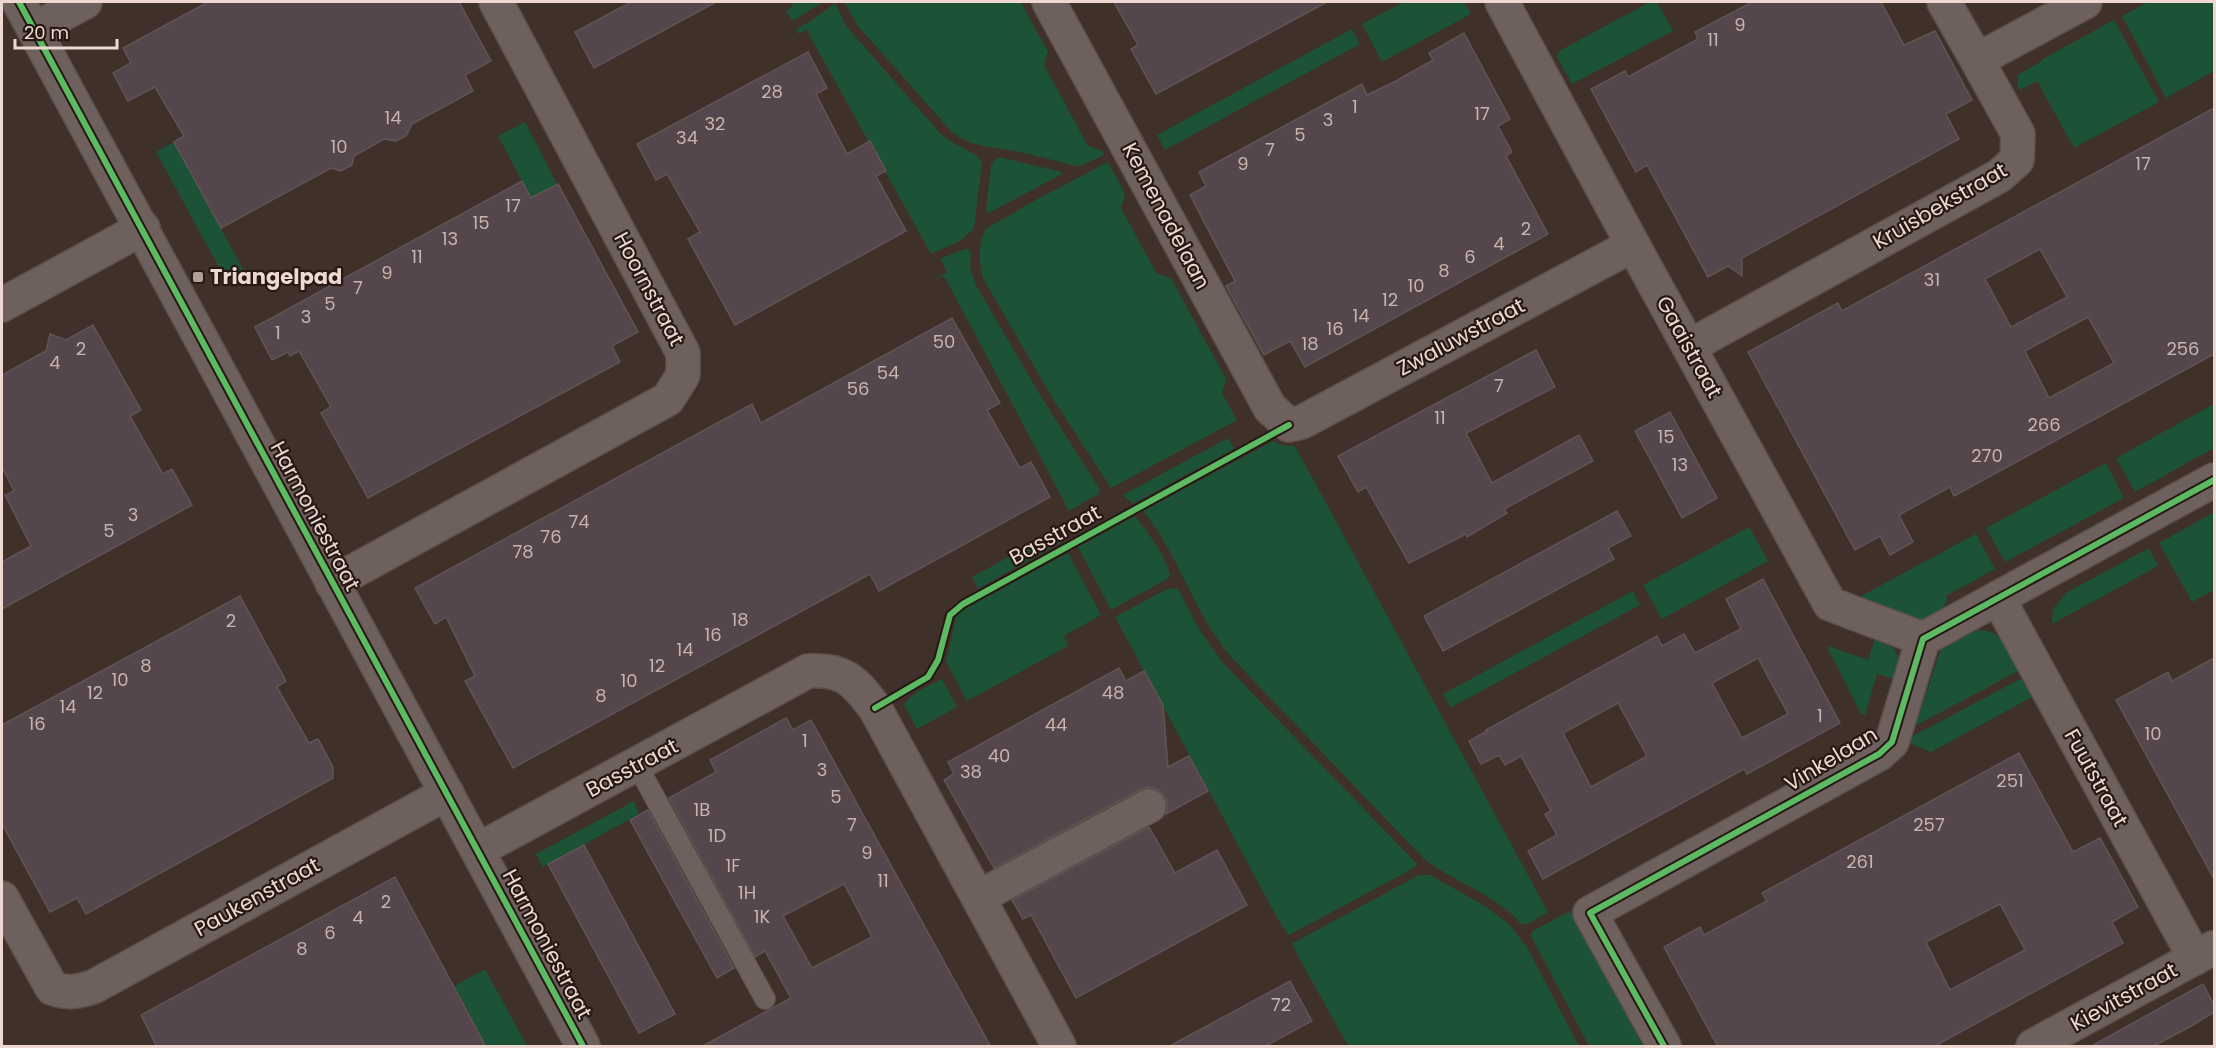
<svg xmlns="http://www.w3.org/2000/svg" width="2216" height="1048" font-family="Poppins,sans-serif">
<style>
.green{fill:#1c5235}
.building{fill:#54464a;stroke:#605456;stroke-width:1.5;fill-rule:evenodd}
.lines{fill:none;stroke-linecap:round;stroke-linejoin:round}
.lane-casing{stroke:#5d4f49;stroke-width:22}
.street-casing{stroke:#5d4f49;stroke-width:36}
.lane{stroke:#6e605c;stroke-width:20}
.street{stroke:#6e605c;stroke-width:33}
.cycleway-casing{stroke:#261813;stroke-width:10}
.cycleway{stroke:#5cba63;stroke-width:6}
.poi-dot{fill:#b09e97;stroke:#261813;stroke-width:2}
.labels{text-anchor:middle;stroke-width:4.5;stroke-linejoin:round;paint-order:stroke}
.number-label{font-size:18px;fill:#c7b4af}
.street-label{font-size:21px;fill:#edd9d1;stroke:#261813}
.poi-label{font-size:21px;font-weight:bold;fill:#edd9d1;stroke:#261813;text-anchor:start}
</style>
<rect width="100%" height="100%" fill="#40302a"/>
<!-- green -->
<g class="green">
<path d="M791 2H823L792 21 786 10 793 6Z"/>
<path d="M844 2H1021L1048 52 1044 65 1088 146 1102 150 1104 155 1080 166H1075C1055 160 1034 155 1014 151 992 147 969 147 951 131L858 26Z"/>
<path d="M1404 2H1464L1471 14 1382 62 1362 24Z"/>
<path d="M1650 2H1657L1673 31 1572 84 1557 57 1559 51Z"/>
<path d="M2148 2H2214V71L2166 98 2122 16Z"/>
<path d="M835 3 847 27 938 131C950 144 977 152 982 162L974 229 960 241 931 254 806 29 799 34 796 29 811 21Z"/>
<path d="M2114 20 2159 102 2074 148 2037 81 2020 90 2017 84 2018 75 2042 61 2041 60Z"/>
<path d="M1352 29 1360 44 1165 150 1157 135Z"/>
<path d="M525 122 557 184 531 198 498 136Z"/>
<path d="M174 142 245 273 227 282 156 152Z"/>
<path d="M998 157 1059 171 1062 174 989 213 986 210 991 164Z"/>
<path d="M1108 162 1125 194 1121 208 1157 274 1171 278 1226 379 1222 393 1237 420 1111 488 1053 399 984 280C978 265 978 242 986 229L1032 202Z"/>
<path d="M964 249H968L971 252 970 267 976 285 1037 390 1099 488V494L1069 511 944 276 933 280 947 272 940 259Z"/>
<path d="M2214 404V448L2135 492 2116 458Z"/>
<path d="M1228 438 1234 449 1133 504 1123 495Z"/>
<path d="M1273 441 1281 445 1295 446 1548 912 1528 924H1521C1495 893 1453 883 1422 857L1232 658C1193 613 1180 556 1143 511Z"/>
<path d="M2106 463 2124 498 2005 562 1986 528Z"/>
<path d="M2214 512V590L2192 602 2159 543Z"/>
<path d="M1135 516C1148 533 1166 555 1170 576L1167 579 1111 610 1078 547Z"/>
<path d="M1749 527 1768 561 1662 619 1643 585Z"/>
<path d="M1056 531 1062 542 978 589 972 577Z"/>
<path d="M1976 534 1995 569 1946 596 1947 600 1941 613 1925 620H1915L1859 600 1863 595Z"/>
<path d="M2149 548 2158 566 2052 624 2053 609 2066 593Z"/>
<path d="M1068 553 1101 615 1064 636 1068 646 967 701 946 662 957 613Z"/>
<path d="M1173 588 1178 589 1200 631 1224 664 1417 864 1414 868 1289 935 1280 923 1115 617 1165 590Z"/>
<path d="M1633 591 1640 605 1450 708 1443 694Z"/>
<path d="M1973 630C2004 629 2007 646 2020 670L1915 726 1941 649 1946 642Z"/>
<path d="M1876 636C1898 648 1900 657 1902 681L1877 674 1865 715 1861 714 1827 647 1828 646 1868 660Z"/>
<path d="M2024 677 2034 696 1931 752 1909 743 1911 737Z"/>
<path d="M942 679 957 707 917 729 904 705C912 692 928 686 942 679Z"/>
<path d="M634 801 639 814 543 867 536 854Z"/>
<path d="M1419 875H1430L1485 906 1510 925 1528 949 1579 1046H1348L1292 945 1293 943Z"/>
<path d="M1570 911 1643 1046H1589L1531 936 1533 931Z"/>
<path d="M485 969 527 1046H486L454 986Z"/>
</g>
<!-- building -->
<g class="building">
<path d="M208 2H459L491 61 465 75 473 91 412 124 406 136 396 141 384 139 354 156 352 165 341 171 331 168 221 228 174 142 184 136 155 87 128 101 113 73 131 63 123 48Z"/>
<path d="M631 2H716L594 68 575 32Z"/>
<path d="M1114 2H1327L1156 94 1131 49 1138 45Z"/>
<path d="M1752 2H1881L1904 45 1935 31 1972 100 1946 114 1959 139 1742 258V276L1728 266 1708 277 1647 165 1636 172 1591 89 1625 71 1628 77 1698 39 1695 32Z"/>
<path d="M1464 33 1510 119 1498 126 1512 152 1506 156 1548 234 1305 367 1290 341 1264 355 1226 286 1235 281 1190 195 1206 186 1199 172 1362 84 1367 95 1396 81 1433 60 1429 53Z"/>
<path d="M808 52 827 88 816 94 847 154 870 141 886 171 876 176 906 231 735 325 688 239 700 232 667 174 656 180 637 144Z"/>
<path d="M2214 108V354L1954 496 1950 487 1899 515 1913 542 1890 555 1880 536 1855 550 1748 352 1838 303 1842 311ZM2040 249 2067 297 2011 327 1985 279ZM2088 317 2114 363 2049 398 2025 351Z"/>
<path d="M522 181 531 198 558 184 638 332 612 346 620 362 368 498 321 413 331 407 299 351 290 356 288 352 272 360 255 327Z"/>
<path d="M952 318 1000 403 987 410 1020 468 1031 462 1050 497 879 591 870 574 513 768 465 681 475 676 446 617 435 624 415 588 752 404 761 423Z"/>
<path d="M93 325 141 410 130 416 163 474 172 469 192 505 2 609V562L31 546 5 495 14 491 2 467V375L46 351 50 334 66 340Z"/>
<path d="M1536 350 1555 387 1466 433 1492 483 1579 435 1593 461 1504 509 1507 513 1467 537 1466 534 1409 563 1366 487 1358 492 1338 456Z"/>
<path d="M1670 412 1717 498 1682 518 1635 431Z"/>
<path d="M1617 511 1631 536 1608 548 1614 559 1443 651 1424 616Z"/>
<path d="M1763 579 1840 723 1747 774 1744 769 1543 879 1528 851 1557 835 1545 814 1551 811 1521 756 1505 765 1499 755 1481 764 1469 741 1487 731 1486 730 1657 636 1662 646 1684 634 1695 653 1741 629 1726 599ZM1758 658 1788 714 1742 738 1712 683ZM1618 703 1647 756 1591 787 1563 733Z"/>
<path d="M240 596 286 681 277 687 309 743 318 739 333 767V778L86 914 77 898 50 912 2 824V725Z"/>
<path d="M2214 658V879L2116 700 2168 672 2172 681Z"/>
<path d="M1119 668 1126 681 1144 671 1163 705 1168 767 1189 756 1208 791 1166 814 1168 806 1166 798 1159 790 1150 787 1141 789 994 868 944 780 954 774 948 762Z"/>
<path d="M786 718 793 730 811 720 991 1047H701L791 998 765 951 755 957 669 798 716 772 710 760ZM844 884 872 937 812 968 783 916Z"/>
<path d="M2019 753 2073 852 2100 838 2123 879 2138 907 2112 922 2123 943 1933 1047H1718L1664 947 1700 927 1704 935 1767 901 1762 893ZM2000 904 2025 950 1950 990 1926 942Z"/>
<path d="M648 810 734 968 717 978 630 820Z"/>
<path d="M1149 827 1175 873 1217 850 1247 905 1076 998 1031 915 1023 919 1012 900Z"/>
<path d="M584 845 675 1014 639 1033 548 864Z"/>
<path d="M395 877 486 1047H157L141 1015Z"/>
<path d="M1290 981 1312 1021 1264 1047H1168Z"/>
<path d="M2203 984 2214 1005V1012L2193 1025 2152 1047H2090Z"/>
</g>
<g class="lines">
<defs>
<path id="lane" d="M637 765 765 999"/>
<g id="street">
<path d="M19 2 583 1046"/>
<path d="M1049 2 1270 408 1289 425 1302 422 1633 245"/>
<path d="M1502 2 1633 245 1830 604 1923 639"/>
<path d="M1944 2 1977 60"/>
<path d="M35 29 85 2"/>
<path d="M2 305 143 228"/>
<path d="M1690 346 1999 176 2017 160 2018 134 1977 60 2085 2"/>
<path d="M332 583 668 399 683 375V353L496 2"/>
<path d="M1998 598 2195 958"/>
<path d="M478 850 808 671C844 669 854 680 875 708L1059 1046"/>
<path d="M979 897 1149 806"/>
<path d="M2 898 52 988C68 994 77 992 93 987L447 793"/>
<path d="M1664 1046 1590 913 1879 754 1892 742 1923 639 2214 480"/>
<path d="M2033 1046 2213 948"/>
</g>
</defs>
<!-- lane casing -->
<use href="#lane" class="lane-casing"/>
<!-- street casing -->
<use href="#street" class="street-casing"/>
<!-- lane -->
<use href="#lane" class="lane"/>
<!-- street -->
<use href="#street" class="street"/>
<defs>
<g id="cycleway">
<path d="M19 2 583 1046"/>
<path d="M875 708 928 677 938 660 950 615 963 604 1289 425"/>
<path d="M1664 1046 1590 913 1879 754 1892 742 1923 639 2214 480"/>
</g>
</defs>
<!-- cycleway casing -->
<use href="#cycleway" class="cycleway-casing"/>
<!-- cycleway -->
<use href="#cycleway" class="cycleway"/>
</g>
<!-- markers -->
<rect class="poi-dot" x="192" y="271" width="12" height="12" rx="3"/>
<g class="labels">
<!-- number labels -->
<g class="number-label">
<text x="1740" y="31">9</text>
<text x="1713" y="46">11</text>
<text x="772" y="98">28</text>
<text x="1355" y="113">1</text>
<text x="1482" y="120">17</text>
<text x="393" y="124">14</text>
<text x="1328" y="126">3</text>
<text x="715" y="130">32</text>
<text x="1300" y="141">5</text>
<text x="687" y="144">34</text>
<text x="339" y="153">10</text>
<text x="1270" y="156">7</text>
<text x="1243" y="170">9</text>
<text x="2143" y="170">17</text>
<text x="513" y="212">17</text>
<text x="481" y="229">15</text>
<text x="1526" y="235">2</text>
<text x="450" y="245">13</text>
<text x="1499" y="250">4</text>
<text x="417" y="263">11</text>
<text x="1470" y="263">6</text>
<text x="1444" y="277">8</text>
<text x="387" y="279">9</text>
<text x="1932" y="286">31</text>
<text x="1416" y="292">10</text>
<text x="358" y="294">7</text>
<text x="1390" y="306">12</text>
<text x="330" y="310">5</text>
<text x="1361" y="322">14</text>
<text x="306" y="323">3</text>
<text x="1335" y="335">16</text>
<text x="278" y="339">1</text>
<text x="944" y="348">50</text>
<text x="1310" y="350">18</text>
<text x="81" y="355">2</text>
<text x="2183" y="355">256</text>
<text x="55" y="369">4</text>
<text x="888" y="379">54</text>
<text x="1499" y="392">7</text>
<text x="858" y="395">56</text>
<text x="1440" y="424">11</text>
<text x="2044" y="431">266</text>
<text x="1666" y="443">15</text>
<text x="1987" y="462">270</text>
<text x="1680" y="471">13</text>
<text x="133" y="521">3</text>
<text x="579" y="528">74</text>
<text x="109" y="537">5</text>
<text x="551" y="543">76</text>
<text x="523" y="558">78</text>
<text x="740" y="626">18</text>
<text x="231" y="627">2</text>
<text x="713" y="641">16</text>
<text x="685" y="656">14</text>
<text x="146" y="672">8</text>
<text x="657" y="672">12</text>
<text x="120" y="686">10</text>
<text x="629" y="687">10</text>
<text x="95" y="699">12</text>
<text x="1113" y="699">48</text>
<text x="601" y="702">8</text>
<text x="68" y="713">14</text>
<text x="1820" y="722">1</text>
<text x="37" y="730">16</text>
<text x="1056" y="731">44</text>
<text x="2153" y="740">10</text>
<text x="805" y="747">1</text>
<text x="999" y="762">40</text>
<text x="822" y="776">3</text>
<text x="971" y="778">38</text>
<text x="2010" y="787">251</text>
<text x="836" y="803">5</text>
<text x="702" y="816">1B</text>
<text x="852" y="831">7</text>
<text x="1929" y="831">257</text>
<text x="717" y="842">1D</text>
<text x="867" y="859">9</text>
<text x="1860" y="868">261</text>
<text x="733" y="872">1F</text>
<text x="883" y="887">11</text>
<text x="747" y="899">1H</text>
<text x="386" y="908">2</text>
<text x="762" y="923">1K</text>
<text x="358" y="924">4</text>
<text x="330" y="939">6</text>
<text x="302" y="955">8</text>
<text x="1281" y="1011">72</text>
</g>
<!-- street labels -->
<g class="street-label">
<text transform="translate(1940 206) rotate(-30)" y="7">Kruisbekstraat</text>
<text transform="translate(1166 216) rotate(62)" y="7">Kemenadelaan</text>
<text transform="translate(649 289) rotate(62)" y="7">Hoornstraat</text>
<text transform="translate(1461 337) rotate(-28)" y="7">Zwaluwstraat</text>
<text transform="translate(1689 347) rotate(61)" y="7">Gaaistraat</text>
<text transform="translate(315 516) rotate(62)" y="7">Harmoniestraat</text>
<text transform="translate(1055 535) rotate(-29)" y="7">Basstraat</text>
<text transform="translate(1831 759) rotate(-31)" y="7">Vinkelaan</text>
<text transform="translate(632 768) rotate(-28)" y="7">Basstraat</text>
<text transform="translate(2096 778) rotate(61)" y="7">Fuutstraat</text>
<text transform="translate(257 897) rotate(-29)" y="7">Paukenstraat</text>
<text transform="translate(547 944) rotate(62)" y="7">Harmoniestraat</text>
<text transform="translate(2124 997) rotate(-29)" y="7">Kievitstraat</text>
</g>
<!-- poi labels -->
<g class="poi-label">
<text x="210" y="284">Triangelpad</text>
</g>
</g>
<!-- border -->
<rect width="2216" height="1048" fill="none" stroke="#edd9d1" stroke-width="6"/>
<!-- scale -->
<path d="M15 39v9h102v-9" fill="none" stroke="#edd9d1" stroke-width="3"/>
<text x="24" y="39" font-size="18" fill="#edd9d1" stroke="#261813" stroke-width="4.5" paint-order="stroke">20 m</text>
</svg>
